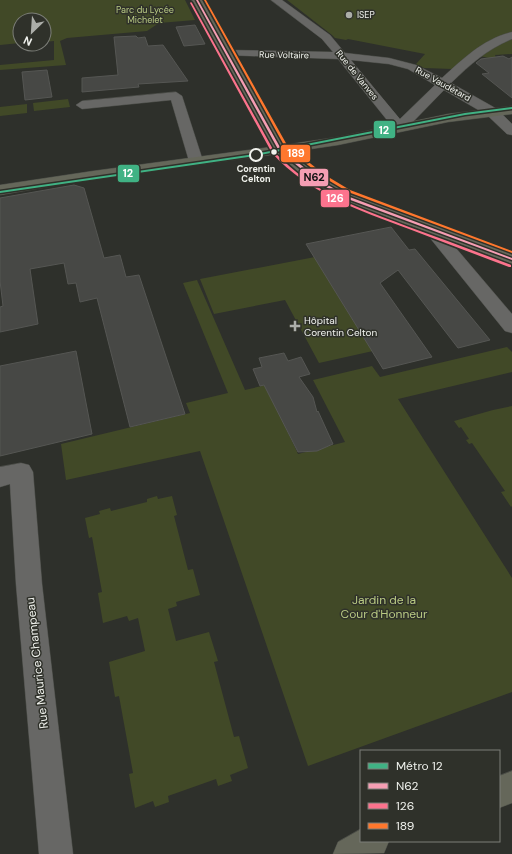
<svg xmlns="http://www.w3.org/2000/svg" width="512" height="854" font-family="'DM Sans',sans-serif">
<style>
.green{fill:#414927}
.building{fill:#474845;stroke:#555653}
.lines{fill:none;stroke-linecap:round;stroke-linejoin:round}
.minor-casing{stroke:#4a4c47;stroke-width:1}
.major-casing{stroke:#4a4c47;stroke-width:1}
.minor{fill:#676765;fill-rule:evenodd}
.major{fill:#65675a;fill-rule:evenodd}
.bus-1-casing{stroke:#2f312a;stroke-width:3}
.bus-2-casing{stroke:#2f312a;stroke-width:3}
.bus-3-casing{stroke:#2f312a;stroke-width:3}
.bus-1{fill:#f59eb3;fill-rule:evenodd}
.bus-2{fill:#fc738d;fill-rule:evenodd}
.bus-3{fill:#ff772d;fill-rule:evenodd}
.metro-1-casing{stroke:#2f312a;stroke-width:3}
.metro-1{fill:#40b284;fill-rule:evenodd}
.poi-dot{fill:#acaea9;stroke:#2f312a;stroke-width:1.5}
.bus-dot{fill:#f0f2ed;stroke:#2f312a;stroke-width:1.5}
.stop-dot{fill:#2f312a;stroke:#f0f2ed;stroke-width:2}
.labels{text-anchor:middle;stroke-width:3;stroke-linejoin:round;paint-order:stroke}
.far-park-label{font-size:9px;fill:#b9ca83;stroke:#2f312a}
.far-poi-label{font-size:9px;fill:#f0f2ed;stroke:#2f312a;text-anchor:start}
.far-street-label{font-size:9px;fill:#f0f2ed;stroke:#2f312a}
.far-stop-label{font-size:9px;font-weight:bold;fill:#f0f2ed;stroke:#2f312a}
.poi-label{font-size:10px;fill:#f0f2ed;stroke:#2f312a;text-anchor:start}
.near-park-label{font-size:12px;fill:#b9ca83;stroke:#2f312a}
.near-street-label{font-size:12px;fill:#f0f2ed;stroke:#2f312a}
.line-badge{stroke:#2f312a;stroke-width:1.5}
.badge-label{font-size:11px;text-anchor:middle;font-weight:bold;fill:#fff}
.pale-badge-label{font-size:11px;text-anchor:middle;font-weight:bold;fill:#111}
</style>
<rect width="100%" height="100%" fill="#2e302b"/>
<!-- green -->
<g class="green">
<path d="M0 0H185L195 20 159 23 147 31 67 38 60 41 66 65 0 70V65L54 60V41L44 42V20H20V43L0 45Z"/>
<path d="M287 0H512V32C486 42 473 50 453 69L424 68 416 64 425 54 348 39 346 40 335 38 332 35Z"/>
<path d="M512 39V54L495 55 497 60 480 56 496 45Z"/>
<path d="M68 99 70 107 34 111 33 103Z"/>
<path d="M27 104V113L0 116V107Z"/>
<path d="M315 257 373 351 319 363 285 300 214 314 200 279Z"/>
<path d="M197 280 245 390 266 385 298 454 345 442 313 380 372 366 380 377 507 347 512 352V372L398 399 512 578V692L308 766 200 451 66 480 61 444 190 413 186 403 228 393 183 283Z"/>
<path d="M512 406V506L511 507 501 492 505 491 472 443 469 444 466 440 469 439 461 427 459 428 454 421 493 410Z"/>
<path d="M157 496 158 499 172 496 177 515 174 516 188 570 193 569 200 595 176 602 177 606 168 609 176 641 209 632 218 661 214 662 234 737 239 736 248 768 230 775 232 781 218 786 216 779 168 796 169 802 155 807 153 801 135 808 129 774 133 773 119 696 115 697 109 662 145 651 138 618 129 621 127 616 103 623 98 593 102 592 92 537 89 538 85 518 100 514 99 511 110 508 111 511 147 502V499Z"/>
</g>
<!-- building -->
<g class="building">
<path d="M195 25 205 44 184 46 176 27Z"/>
<path d="M136 36 138 38 145 37 148 46 163 45 188 81 138 84 139 87 82 92V78L118 75 114 37Z"/>
<path d="M503 56 509 59 512 57V98L482 74 489 73 476 63 481 59Z"/>
<path d="M47 70 52 97 25 100 22 72Z"/>
<path d="M74 185 84 188 104 258 120 255 126 277 139 275 185 414 130 427 97 298 80 302 76 283 68 284 64 263 30 269 38 324 0 332V307L3 306 0 281V198Z"/>
<path d="M391 227 409 250 415 249 490 340 458 348 398 270 380 283 432 357 383 369 306 244Z"/>
<path d="M76 351 92 434 0 456V366Z"/>
<path d="M284 353 288 361 301 357 310 374 299 377 313 397 317 412 318 411 333 444 317 451 298 452 264 385 260 386 253 369 262 367 259 358Z"/>
</g>
<g class="lines">
<defs>
<g id="minor">
<path d="M271 0H282L330 35 345 53 389 58 416 65 442 78C463 59 483 39 512 32V39C486 50 471 64 451 83L497 109 512 124V135L507 134 487 115 444 90 405 130H395L338 59 223 55 221 53 227 50 333 52 322 39ZM351 60 389 64 408 69 435 85 400 119Z"/>
<path d="M176 92 182 96 203 161 201 164H191L189 161 171 100 82 109 76 105 82 101Z"/>
<path d="M432 225 438 227 512 314V333L505 331 426 233 424 230 426 227Z"/>
<path d="M21 463 29 465 33 472 42 584 73 854H39L16 584 10 484 0 487V467Z"/>
</g>
<g id="major">
<path d="M192 0H202L284 145 338 137 448 114 512 106V114L448 122 338 145 291 152 325 178 351 194 512 253V264L341 200 314 185 277 154 93 179 0 195V185L93 171 271 147Z"/>
<path d="M512 771V803L499 808V776Z"/>
<path d="M361 829V841H389L384 853 333 854 338 842Z"/>
</g>
</defs>
<!-- minor casing -->
<use href="#minor" class="minor-casing"/>
<!-- major casing -->
<use href="#major" class="major-casing"/>
<!-- minor -->
<use href="#minor" class="minor"/>
<!-- major -->
<use href="#major" class="major"/>
<defs>
<path id="bus-1" d="M196 0H198L281 149 321 181 347 196 512 258V260L345 198 319 183 279 151Z"/>
<path id="bus-2" d="M191 2 192 3 275 153C285 162 294 171 305 179 336 201 373 213 409 227 443 239 477 252 511 265V267H509C475 254 442 242 409 229 359 210 309 194 272 153L190 3Z"/>
<path id="bus-3" d="M204 0H206L287 145 325 175 350 190 512 251V253L348 192 323 177 285 147Z"/>
</defs>
<!-- bus-1 casing -->
<use href="#bus-1" class="bus-1-casing"/>
<!-- bus-2 casing -->
<use href="#bus-2" class="bus-2-casing"/>
<!-- bus-3 casing -->
<use href="#bus-3" class="bus-3-casing"/>
<!-- bus-1 -->
<use href="#bus-1" class="bus-1"/>
<!-- bus-2 -->
<use href="#bus-2" class="bus-2"/>
<!-- bus-3 -->
<use href="#bus-3" class="bus-3"/>
<defs>
<path id="metro-1" d="M512 107V109L465 115 255 156 0 193V191L255 154 465 113Z"/>
</defs>
<!-- metro-1 casing -->
<use href="#metro-1" class="metro-1-casing"/>
<!-- metro-1 -->
<use href="#metro-1" class="metro-1"/>
</g>
<!-- markers -->
<g class="poi-dot">
<circle cx="349" cy="15" r="4"/>
<path d="M293 320h4v4h4v4h-4v4h-4v-4h-4v-4h4z"/>
</g>
<circle class="bus-dot" cx="274" cy="152" r="3.5"/>
<circle class="stop-dot" cx="256" cy="155" r="6"/>
<g class="labels">
<!-- far-park labels -->
<g class="far-park-label">
<text x="145" y="13">Parc du Lycée<tspan x="145" dy="10">Michelet</tspan></text>
</g>
<!-- far-poi labels -->
<g class="far-poi-label">
<text x="357" y="18">ISEP</text>
</g>
<!-- far-street labels -->
<g class="far-street-label">
<text transform="translate(284 55) rotate(1)" y="3">Rue Voltaire</text>
<text transform="translate(357 75) rotate(51)" y="3">Rue de Vanves</text>
<text transform="translate(443 84) rotate(29)" y="3">Rue Vaudétard</text>
</g>
<!-- far-stop labels -->
<g class="far-stop-label">
<text x="256" y="172">Corentin<tspan x="256" dy="10">Celton</tspan></text>
</g>
<!-- poi labels -->
<g class="poi-label">
<text x="304" y="324">Hôpital<tspan x="304" dy="12">Corentin Celton</tspan></text>
</g>
<!-- near-park labels -->
<g class="near-park-label">
<text x="384" y="604">Jardin de la<tspan x="384" dy="14">Cour d'Honneur</tspan></text>
</g>
<!-- near-street labels -->
<g class="near-street-label">
<text transform="translate(37 663) rotate(-96)" y="4">Rue Maurice Champeau</text>
</g>
</g>
<g class="line-badge">
<rect x="373" y="120" width="23" height="19" rx="4" fill="#40b284"/>
<rect x="280" y="144" width="31" height="19" rx="4" fill="#ff772d"/>
<rect x="117" y="164" width="23" height="19" rx="4" fill="#40b284"/>
<rect x="299" y="168" width="30" height="19" rx="4" fill="#f59eb3"/>
<rect x="320" y="189" width="30" height="19" rx="4" fill="#fc738d"/>
</g>
<g class="badge-label">
<text x="384" y="134">12</text>
<text x="296" y="157">189</text>
<text x="128" y="177">12</text>
<text x="335" y="202">126</text>
</g>
<g class="pale-badge-label">
<text x="314" y="181">N62</text>
</g>
<!-- legend -->
<rect x="360" y="750" width="140" height="92" fill="#2f312a" stroke="#7c7e78"/>
<rect x="368" y="763" width="20" height="6" fill="#40b284" stroke="#7c7e78"/>
<text x="396" y="770" font-size="12" fill="#f0f2ed">Métro 12</text>
<rect x="368" y="783" width="20" height="6" fill="#f59eb3" stroke="#7c7e78"/>
<text x="396" y="790" font-size="12" fill="#f0f2ed">N62</text>
<rect x="368" y="803" width="20" height="6" fill="#fc738d" stroke="#7c7e78"/>
<text x="396" y="810" font-size="12" fill="#f0f2ed">126</text>
<rect x="368" y="823" width="20" height="6" fill="#ff772d" stroke="#7c7e78"/>
<text x="396" y="830" font-size="12" fill="#f0f2ed">189</text>
<!-- north arrow -->
<g transform="translate(32 32) rotate(205)"><circle r="19" fill="#2f312a" stroke="#7c7e78"/>
<path d="M0-3L7 15L0 10L-7 15Z" fill="#acaea9"/>
<text y="-6" font-size="11" font-weight="bold" text-anchor="middle" fill="#f0f2ed">N</text>
</g>
</svg>
